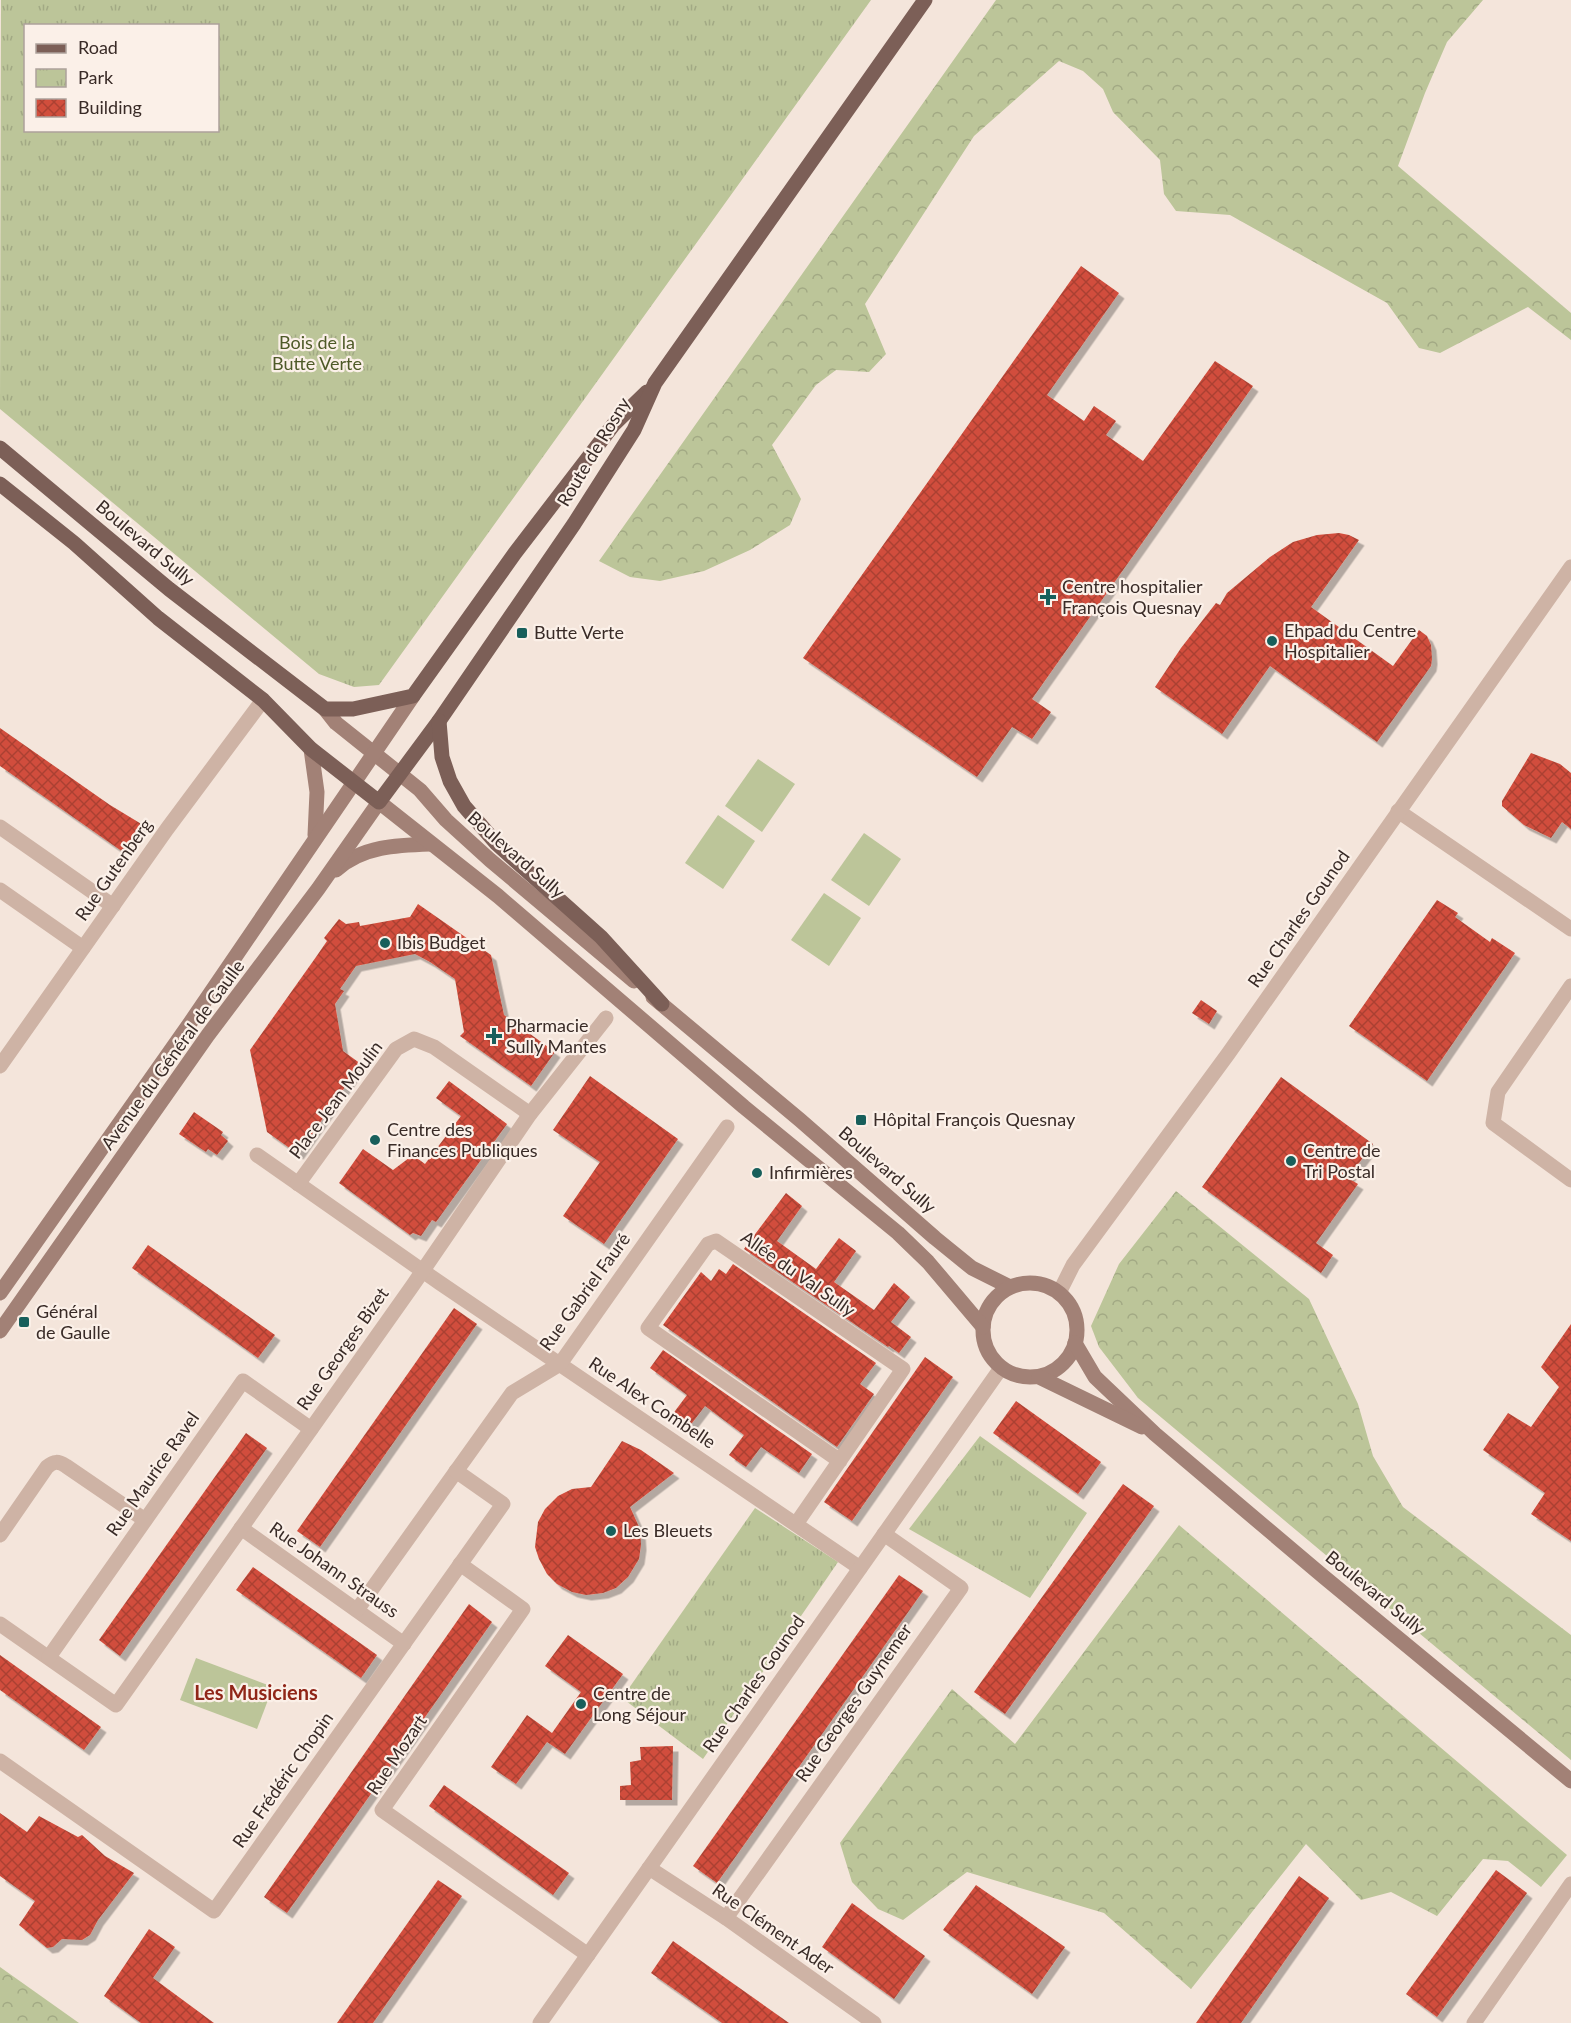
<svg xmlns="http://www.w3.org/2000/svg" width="1571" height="2023" font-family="Lato,sans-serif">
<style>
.grass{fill:#bcc599}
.forest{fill:url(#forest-crowns)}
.park{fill:url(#park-tufts);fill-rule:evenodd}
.building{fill:url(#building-cross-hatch);filter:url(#shadow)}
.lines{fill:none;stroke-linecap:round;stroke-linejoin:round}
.street{stroke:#ceb3a5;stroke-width:15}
.secondary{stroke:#a28176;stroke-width:15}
.primary{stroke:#7c5f57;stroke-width:15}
.poi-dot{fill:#185f5b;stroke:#fbf0e8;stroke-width:2}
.labels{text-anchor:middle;stroke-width:4.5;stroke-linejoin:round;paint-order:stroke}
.park-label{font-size:18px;fill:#4e5a28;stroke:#fbf0e8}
.street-label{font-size:18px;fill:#392b27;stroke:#fbf0e8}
.poi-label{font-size:18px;fill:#392b27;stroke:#fbf0e8;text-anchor:start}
.neighbourhood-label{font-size:20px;font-weight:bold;fill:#902618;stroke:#fbf0e8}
</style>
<defs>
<pattern id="forest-crowns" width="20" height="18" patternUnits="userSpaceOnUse" patternTransform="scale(1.5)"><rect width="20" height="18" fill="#bcc599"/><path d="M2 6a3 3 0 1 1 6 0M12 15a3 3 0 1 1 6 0" fill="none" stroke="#a2a984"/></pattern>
<pattern id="park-tufts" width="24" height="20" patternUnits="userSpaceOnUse" patternTransform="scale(1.5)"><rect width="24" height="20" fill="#bcc599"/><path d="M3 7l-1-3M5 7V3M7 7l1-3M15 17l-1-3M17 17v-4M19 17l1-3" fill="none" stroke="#a2a984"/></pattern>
<pattern id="building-cross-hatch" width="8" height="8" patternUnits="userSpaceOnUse" patternTransform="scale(1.5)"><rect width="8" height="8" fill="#d14e3c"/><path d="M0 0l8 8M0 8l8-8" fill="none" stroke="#ab4132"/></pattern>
<filter id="shadow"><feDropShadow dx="5.5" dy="5.5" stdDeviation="0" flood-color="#0004"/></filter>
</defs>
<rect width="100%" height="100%" fill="#f4e5db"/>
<!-- grass -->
<g class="grass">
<path d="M758 759 795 784 762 832 725 806Z"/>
<path d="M718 815 755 841 723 889 685 863Z"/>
<path d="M864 833 901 859 869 906 831 880Z"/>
<path d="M824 893 861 918 829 966 791 940Z"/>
<path d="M196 1658 273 1687 257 1729 180 1700Z"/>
</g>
<!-- forest -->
<g class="forest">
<path d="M996 0H1483L1447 42 1425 93 1398 166 1571 313V340L1528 307 1440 353 1419 348 1387 303 1230 215 1176 211 1164 194 1160 160 1113 112 1103 89 1083 71 1059 61 974 136 865 304 886 354 869 372 836 370 816 385 772 445 801 499 790 525 750 550 704 571 660 581 630 577 599 561Z"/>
<path d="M1176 1191 1309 1299 1358 1404 1373 1456 1403 1507 1571 1635V1760L1138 1398 1099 1347 1091 1326 1119 1264Z"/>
<path d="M1179 1525 1567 1855 1541 1887 1508 1861 1483 1859 1437 1916 1391 1892 1361 1900 1306 1844 1191 1989 1104 1913 967 1872 903 1920 878 1909 852 1882 840 1843 952 1689 1015 1744Z"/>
<path d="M0 1967 79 2023H0Z"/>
</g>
<!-- park -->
<g class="park">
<path d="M1 0H871L379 685 354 687 319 674 0 409ZM26 26H218V130H26Z"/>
<path d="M980 1436 1087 1513 1030 1598 909 1529Z"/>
<path d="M755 1508 838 1562 703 1759 622 1698Z"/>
</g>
<!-- building -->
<g class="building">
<path d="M1081 266 1119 293 1047 395 1084 421 1094 406 1116 421 1106 435 1143 461 1215 361 1253 386 1032 699 1051 712 1032 739 1012 727 977 777 803 658Z"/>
<path d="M1339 533 1349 535 1359 540 1311 607 1393 666 1419 630 1427 636 1431 645 1432 659 1431 666 1377 742 1270 666 1222 734 1155 687 1181 648 1216 603 1220 605 1227 593 1270 557 1293 542 1317 535Z"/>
<path d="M0 728 110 805 143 825 123 852 0 766Z"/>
<path d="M1531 753 1560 764 1571 773V829L1562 822 1551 838 1524 825 1502 806V801Z"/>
<path d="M1437 900 1458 913 1455 917 1490 942 1492 938 1515 953 1427 1081 1349 1026Z"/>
<path d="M418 904 491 955 504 1015 555 1052 531 1086 460 1036 464 1032 455 979 430 962 415 954 356 966 340 989 344 991 335 1004 343 1051 361 1064 298 1154 267 1132 250 1050 316 957 327 941 324 938 339 919 346 924 359 922 360 926 410 917Z"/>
<path d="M1201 1000 1217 1011 1209 1024 1192 1013Z"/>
<path d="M590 1076 678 1139 604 1244 563 1216 600 1162 553 1130Z"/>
<path d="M1281 1077 1373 1144 1348 1178 1358 1184 1316 1243 1333 1255 1321 1273 1202 1187Z"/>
<path d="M449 1081 507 1124 436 1222 432 1220 421 1236 413 1233 410 1235 339 1183 363 1149 393 1170 413 1155 425 1164 461 1116 436 1098Z"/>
<path d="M194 1112 223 1132 221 1135 228 1141 217 1155 208 1149 206 1152 179 1134Z"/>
<path d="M786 1193 802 1206 777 1241 816 1269 839 1238 856 1251 834 1282 874 1310 894 1283 910 1297 891 1322 911 1337 899 1353 889 1346 888 1347 744 1249Z"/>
<path d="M148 1245 275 1335 258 1358 132 1268Z"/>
<path d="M733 1264 876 1363 860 1384 874 1394 837 1447 663 1325 701 1272 711 1281 719 1269 726 1274Z"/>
<path d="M454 1308 477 1324 320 1547 297 1531Z"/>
<path d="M1571 1324V1541L1531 1514 1545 1493 1483 1450 1508 1413 1531 1427 1559 1387 1541 1367Z"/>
<path d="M663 1350 812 1454 799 1473 761 1447 746 1467 737 1461 729 1455 744 1435 705 1406 689 1427 672 1415 687 1395 650 1368Z"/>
<path d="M925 1357 953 1377 852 1521 824 1502Z"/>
<path d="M1016 1401 1101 1462 1078 1494 993 1433Z"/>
<path d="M246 1433 267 1448 120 1656 99 1640Z"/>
<path d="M622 1441 641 1450 674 1473 630 1507 640 1529 641 1545 639 1559 628 1577 616 1588 603 1593 586 1595 572 1592 557 1584 547 1574 539 1559 535 1547 538 1522 545 1509 558 1496 572 1489 591 1487Z"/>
<path d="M1123 1484 1154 1506 1005 1714 974 1692Z"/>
<path d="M253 1567 377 1655 361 1678 236 1590Z"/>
<path d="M899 1575 923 1591 717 1883 693 1866Z"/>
<path d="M469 1604 492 1622 287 1913 264 1897Z"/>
<path d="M568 1635 623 1674 565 1754 547 1742 516 1784 491 1767 527 1715 552 1733 581 1692 545 1666Z"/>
<path d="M0 1655 101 1727 84 1750 0 1690Z"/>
<path d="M673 1746 672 1800H620V1786L631 1785 630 1762 641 1760 640 1747Z"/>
<path d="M444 1785 569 1873 553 1895 429 1806Z"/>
<path d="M0 1813 27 1832 39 1816 78 1837 82 1835 105 1856 134 1873 98 1920 90 1935 82 1940 62 1939 53 1947 47 1948 19 1925 35 1901 0 1876Z"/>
<path d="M1496 1870 1527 1893 1437 2017 1406 1994Z"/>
<path d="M1299 1876 1329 1898 1241 2023H1196Z"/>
<path d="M438 1880 462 1896 373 2023H337Z"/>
<path d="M976 1885 1065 1947 1032 1994 943 1930Z"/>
<path d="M852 1903 925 1956 894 1999 822 1947Z"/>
<path d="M149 1929 175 1947 153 1978 214 2023H141L104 1996Z"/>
<path d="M673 1941 789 2023H722L651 1973Z"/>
</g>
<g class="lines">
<!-- street -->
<g class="street">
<path d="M1398 811 1571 929"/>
<path d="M0 827 113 906"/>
<path d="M0 890 83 948"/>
<path d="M1571 986 1498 1092 1493 1123 1571 1180"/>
<path d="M0 1066 167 829 263 700"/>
<path d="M257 1155 440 1283 860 1568"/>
<path d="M298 1184 396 1049 414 1039 434 1047 530 1114"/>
<path d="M1059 1293 1073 1265 1228 1054 1571 567"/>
<path d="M796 1524 903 1369 716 1241 708 1244 648 1328 840 1461"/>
<path d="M241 1528 404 1644"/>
<path d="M0 1535 47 1467C54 1461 58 1461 66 1466L145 1520"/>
<path d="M460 1564 523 1609 382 1810 588 1955"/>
<path d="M357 1610 512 1393 560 1364 727 1127"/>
<path d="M0 1624 116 1705 413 1285 530 1114 606 1018"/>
<path d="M49 1657 243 1381 311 1429"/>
<path d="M0 1761 214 1911 503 1504 456 1471"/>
<path d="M649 1868 726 1918 874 2023"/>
<path d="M726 1918 961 1588 884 1534"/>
<path d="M540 2023 1001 1368"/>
<path d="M1474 2023 1571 1884"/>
</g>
<!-- secondary -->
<g class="secondary">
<path d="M325 709 336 723 420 790 446 820 490 860 634 981"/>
<path d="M311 749 317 792 315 835"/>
<path d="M336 870C362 846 398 845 431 844"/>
<path d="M653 997 800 1120 935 1238 972 1268 1010 1287"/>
<circle cx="1030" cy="1330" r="47"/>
<path d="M0 1293 190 1023 413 696"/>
<path d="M0 1331 208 1035 318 889 379 802 498 896 744 1107 898 1233 928 1262 983 1327"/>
<path d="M1075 1343 1095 1377 1155 1434 1324 1577 1571 1781"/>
<path d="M1039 1377 1142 1427"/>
</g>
<!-- primary -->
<g class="primary">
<path d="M0 448 169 589 325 709H353L413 696 515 553 614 424 647 392"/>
<path d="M0 484 74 543 158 618 263 700 311 749 379 802 439 721 574 524 634 430 655 383 925 0"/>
<path d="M439 721 442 757 450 781 464 806 497 844 601 937 662 1004"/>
</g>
</g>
<!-- markers -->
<g class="poi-dot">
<path d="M1045 588h6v6h6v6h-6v6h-6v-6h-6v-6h6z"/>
<rect x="516" y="627" width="12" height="12" rx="3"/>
<circle cx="1272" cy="641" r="6"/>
<circle cx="385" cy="943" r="6"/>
<path d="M491 1027h6v6h6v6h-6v6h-6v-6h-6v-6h6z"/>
<rect x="855" y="1114" width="12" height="12" rx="3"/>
<circle cx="375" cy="1140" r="6"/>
<circle cx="1291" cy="1161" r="6"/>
<circle cx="757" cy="1173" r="6"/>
<rect x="18" y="1316" width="12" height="12" rx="3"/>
<circle cx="611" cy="1531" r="6"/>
<circle cx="581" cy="1704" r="6"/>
</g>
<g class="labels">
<!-- park labels -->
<g class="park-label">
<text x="317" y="349">Bois de la<tspan x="317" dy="21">Butte Verte</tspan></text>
</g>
<!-- street labels -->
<g class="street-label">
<text transform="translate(594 452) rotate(-59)" y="6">Route de Rosny</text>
<text transform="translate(145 543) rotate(40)" y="6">Boulevard Sully</text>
<text transform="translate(516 855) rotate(41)" y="6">Boulevard Sully</text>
<text transform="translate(114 870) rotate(-55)" y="6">Rue Gutenberg</text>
<text transform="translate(1299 919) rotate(-55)" y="6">Rue Charles Gounod</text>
<text transform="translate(173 1055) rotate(-54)" y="6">Avenue du Général de Gaulle</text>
<text transform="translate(336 1100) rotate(-53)" y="6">Place Jean Moulin</text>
<text transform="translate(887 1170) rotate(41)" y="6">Boulevard Sully</text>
<text transform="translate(798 1274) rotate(35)" y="6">Allée du Val Sully</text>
<text transform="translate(585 1292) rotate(-54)" y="6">Rue Gabriel Fauré</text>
<text transform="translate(343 1349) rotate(-55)" y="6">Rue Georges Bizet</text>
<text transform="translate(652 1403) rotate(34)" y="6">Rue Alex Combelle</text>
<text transform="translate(153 1474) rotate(-55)" y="6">Rue Maurice Ravel</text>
<text transform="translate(334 1570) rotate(35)" y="6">Rue Johann Strauss</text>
<text transform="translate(1375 1593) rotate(39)" y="6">Boulevard Sully</text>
<text transform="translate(754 1684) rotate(-55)" y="6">Rue Charles Gounod</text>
<text transform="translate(854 1703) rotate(-55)" y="6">Rue Georges Guynemer</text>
<text transform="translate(397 1755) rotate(-56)" y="6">Rue Mozart</text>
<text transform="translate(283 1780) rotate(-55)" y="6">Rue Frédéric Chopin</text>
<text transform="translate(773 1929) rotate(35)" y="6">Rue Clément Ader</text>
</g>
<!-- poi labels -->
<g class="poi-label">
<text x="1062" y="593">Centre hospitalier<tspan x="1062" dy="21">François Quesnay</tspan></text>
<text x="1284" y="637">Ehpad du Centre<tspan x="1284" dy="21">Hospitalier</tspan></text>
<text x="534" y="639">Butte Verte</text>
<text x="397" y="949">Ibis Budget</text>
<text x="506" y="1032">Pharmacie<tspan x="506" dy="21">Sully Mantes</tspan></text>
<text x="873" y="1126">Hôpital François Quesnay</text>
<text x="387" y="1136">Centre des<tspan x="387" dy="21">Finances Publiques</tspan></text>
<text x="1303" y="1157">Centre de<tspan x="1303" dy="21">Tri Postal</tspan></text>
<text x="769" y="1179">Infirmières</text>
<text x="36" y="1318">Général<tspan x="36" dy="21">de Gaulle</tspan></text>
<text x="623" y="1537">Les Bleuets</text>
<text x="593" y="1700">Centre de<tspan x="593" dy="21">Long Séjour</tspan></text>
</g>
<!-- neighbourhood labels -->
<g class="neighbourhood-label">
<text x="256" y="1700">Les Musiciens</text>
</g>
</g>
<!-- legend -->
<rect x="24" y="24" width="195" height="108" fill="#fbf0e8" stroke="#ada19b" stroke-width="1.5"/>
<rect x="36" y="44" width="30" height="9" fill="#7c5f57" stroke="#ada19b" stroke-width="1.5"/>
<text x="78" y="54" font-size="18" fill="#392b27">Road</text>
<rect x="36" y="69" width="30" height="18" fill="url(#park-tufts)" stroke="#ada19b" stroke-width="1.5"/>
<text x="78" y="84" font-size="18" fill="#392b27">Park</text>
<rect x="36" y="99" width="30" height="18" fill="url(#building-cross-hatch)" stroke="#ada19b" stroke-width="1.5"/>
<text x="78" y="114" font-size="18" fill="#392b27">Building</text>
</svg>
